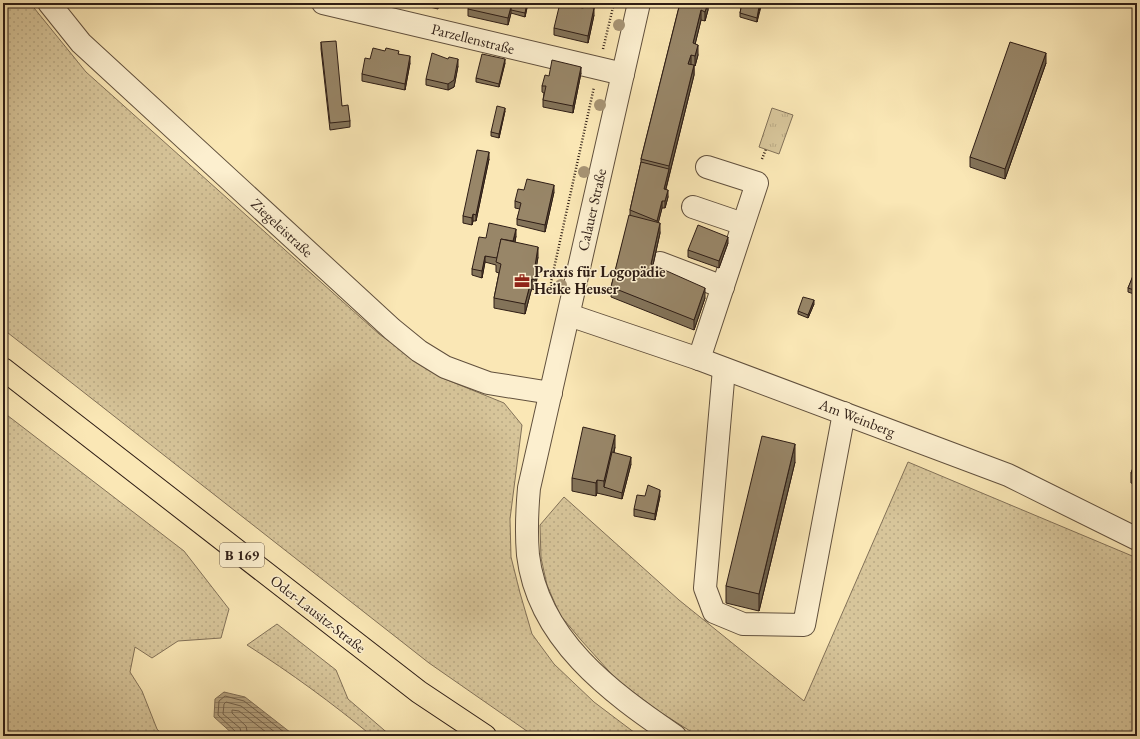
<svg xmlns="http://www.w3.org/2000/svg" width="1140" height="739" font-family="'EB Garamond',serif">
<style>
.grass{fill:url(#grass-dots);stroke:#827158}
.park{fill:url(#park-tufts);stroke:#827158}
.water{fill:url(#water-rules);stroke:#7f6d55}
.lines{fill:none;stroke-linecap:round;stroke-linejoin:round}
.shore{stroke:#72604a;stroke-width:1}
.minor-casing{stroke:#61503d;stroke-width:24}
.highway-casing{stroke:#2e1d15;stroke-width:24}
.path{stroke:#2e1d15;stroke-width:2.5;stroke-dasharray:1 2;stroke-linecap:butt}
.minor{stroke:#fcefcf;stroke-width:22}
.highway{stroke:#fae7b5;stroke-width:22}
.tree{fill:#a69373}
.wall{fill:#837359;stroke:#2e1d15}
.shaded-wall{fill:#6a5e49;stroke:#2e1d15}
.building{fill:#988668;stroke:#2e1d15}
.labels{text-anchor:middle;stroke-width:3;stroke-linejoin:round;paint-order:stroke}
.shield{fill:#fcefcf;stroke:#6c5c4d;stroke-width:1}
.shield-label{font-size:14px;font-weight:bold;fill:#2e1d15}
.street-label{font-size:15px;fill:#2e1d15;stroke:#fcefcf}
.poi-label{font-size:15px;font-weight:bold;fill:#2e1d15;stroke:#fcefcf;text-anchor:start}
</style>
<defs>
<pattern id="grass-dots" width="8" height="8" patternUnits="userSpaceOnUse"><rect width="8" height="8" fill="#d7c59a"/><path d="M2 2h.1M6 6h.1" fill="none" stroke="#b9a984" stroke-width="1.8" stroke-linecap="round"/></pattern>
<pattern id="park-tufts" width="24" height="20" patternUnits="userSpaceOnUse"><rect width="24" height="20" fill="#d7c59a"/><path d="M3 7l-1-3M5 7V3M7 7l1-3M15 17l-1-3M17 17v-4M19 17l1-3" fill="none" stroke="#b9a984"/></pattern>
<pattern id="water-rules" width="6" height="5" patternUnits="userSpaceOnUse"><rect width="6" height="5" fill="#b5a27f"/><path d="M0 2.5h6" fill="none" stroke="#948367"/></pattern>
</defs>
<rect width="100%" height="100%" fill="#fae7b5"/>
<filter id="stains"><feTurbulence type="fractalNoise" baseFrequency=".005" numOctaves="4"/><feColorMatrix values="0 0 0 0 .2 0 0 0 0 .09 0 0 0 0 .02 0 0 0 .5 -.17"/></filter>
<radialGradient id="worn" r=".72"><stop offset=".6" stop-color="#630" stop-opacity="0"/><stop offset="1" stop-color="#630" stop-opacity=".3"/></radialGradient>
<!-- grass -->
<g class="grass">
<path d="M3 3H30L86 72 379 334 440 377 504 403 522 425 510 519 511 557 520 593 532 634 554 664 594 702 639 736H534L429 663 3 329Z"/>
<path d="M3 412 184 551 229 609 221 638 178 641 152 658 135 647 130 672 142 691 157 729 163 736H3Z"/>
<path d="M908 462 1137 558V736H698L660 712 616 679 581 640 560 615 547 585 541 558 540 525 564 497 679 600 804 701Z"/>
<path d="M277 624 336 670 348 699 391 736H372C332 703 291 673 247 645Z"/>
</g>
<!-- park -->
<path class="park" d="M772 108 793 115 779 154 759 147Z"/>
<!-- water -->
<path class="water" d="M224 692 245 697 295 736H235L214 717 215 699Z"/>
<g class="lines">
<!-- shore -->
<g class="shore">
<path d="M237 736 236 732 218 715 219 701 225 696 244 701 289 736"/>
<path d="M242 736 240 728 223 714 224 704 226 702 241 706 280 736"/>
<path d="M248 736 246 726 232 713V710L239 711 271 736"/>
</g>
<defs>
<g id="minor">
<path d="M49 3 81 43 392 329 419 351 445 367 488 383 551 393"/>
<path d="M323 3 623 74"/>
<path d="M639 3 529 488C527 510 526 532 528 555 538 639 610 692 675 736"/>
<path d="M693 207 743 224"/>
<path d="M660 263 723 287"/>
<path d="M569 315 699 359 1008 475 1137 539"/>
<path d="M699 359 757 183 707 167"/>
<path d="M724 369 705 588 714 612 743 624 804 625 844 413"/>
</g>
<path id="highway" d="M3 369 419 692 485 736"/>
</defs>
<!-- minor casing -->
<use href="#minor" class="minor-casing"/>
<!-- highway casing -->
<use href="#highway" class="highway-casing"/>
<!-- path -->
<g class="path">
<path d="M603 49 614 3"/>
<path d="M762 159 766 149"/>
<path d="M552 289 551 282 594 87"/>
</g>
<!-- minor -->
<use href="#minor" class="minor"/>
<!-- highway -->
<use href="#highway" class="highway"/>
</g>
<!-- trees -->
<g class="tree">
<circle cx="619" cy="25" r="6"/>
<circle cx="600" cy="105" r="6"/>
<circle cx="584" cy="172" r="6"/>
<circle cx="561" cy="285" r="6"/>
</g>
<!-- wall -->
<g class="wall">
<path d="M414 3H439L438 9Z"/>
<path d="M528 3 525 17 511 13 508 25 468 16V9Z"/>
<path d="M680 3H709V4H708V10L705 21 701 20 695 44 698 55 695 66 694 65V75L666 189 668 197 665 208H662L658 223 660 233 653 265 705 298 694 330 611 297V287L630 215V210L641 162V159Z"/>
<path d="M742 3H762L757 22 740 17V13Z"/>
<path d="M577 7 583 8 594 15 588 43 554 35V28Z"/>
<path d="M321 42 342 106 350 121V127L330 130 321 49Z"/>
<path d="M399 54 410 63 405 90 362 81V74L370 59Z"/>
<path d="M448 59 458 66 454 87 448 90 426 85V79Z"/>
<path d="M505 63 499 87 476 82V78Z"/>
<path d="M1046 63 1005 179 970 167V157Z"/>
<path d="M581 73 573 113 543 107V100L544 93 542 92V86L549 76Z"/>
<path d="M505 111 499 138 491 136V132Z"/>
<path d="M489 159 476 221H473L472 225 463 223V216Z"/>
<path d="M524 190 554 192 545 232 517 225V219L520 209 515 208V201Z"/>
<path d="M516 236 515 242 538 257 536 268 537 278 535 290 532 289 531 291 525 314 494 308V298L499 273 496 272V265L485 262 482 278 472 275V269L486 238Z"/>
<path d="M728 243 719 268 688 257V250Z"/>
<path d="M1137 268V295L1128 292V288Z"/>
<path d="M814 304 808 318 798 314V311Z"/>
<path d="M615 447 614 453 631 464 622 499 597 493 596 496 572 491V478Z"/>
<path d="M1137 458V485L1131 483V473Z"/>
<path d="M795 462 759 611 726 603V586Z"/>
<path d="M660 496 655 520 634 516V509Z"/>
</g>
<!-- shaded-wall -->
<g class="shaded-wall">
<path d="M512 3H513L511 10V13L508 25V18Z"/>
<path d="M527 3H528L525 17V13Z"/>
<path d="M708 3V10L705 21V12Z"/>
<path d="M760 3H762L759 11V4Z"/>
<path d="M759 7V11L757 22V18Z"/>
<path d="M594 8V15L588 43V36Z"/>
<path d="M701 10V20L693 53V43Z"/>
<path d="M698 45V55L695 66V56Z"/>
<path d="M1046 53V63L1005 179V169Z"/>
<path d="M691 55V65L688 64Z"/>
<path d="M410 56V63L405 90V84Z"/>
<path d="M458 59V66L454 87 448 90V84Z"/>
<path d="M505 59V63L499 87V84Z"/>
<path d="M694 65V75L664 196V189L669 169V166Z"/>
<path d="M581 67V73L573 113V106Z"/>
<path d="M505 108V111L499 138V134Z"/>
<path d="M489 152V159L476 221V215Z"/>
<path d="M554 185V192L545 232V225Z"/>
<path d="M668 190V197L665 208V201Z"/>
<path d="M662 201V208L657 228V221Z"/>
<path d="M473 214V221L472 225V218Z"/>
<path d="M660 223V233L651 274V264Z"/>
<path d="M516 229V236L513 251V244Z"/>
<path d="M728 237V243L719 268V261Z"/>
<path d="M538 247V257L535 276V266Z"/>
<path d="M485 256V262L482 278V271Z"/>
<path d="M537 268V278L535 290V280Z"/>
<path d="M532 279V289L531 291 525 314V304L531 281Z"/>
<path d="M705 288V298L694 330V320Z"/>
<path d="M814 300V304L808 318V315Z"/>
<path d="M615 435V447L605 488 604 487V481Z"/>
<path d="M795 444V462L759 611V594Z"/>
<path d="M631 457V464L622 499V493Z"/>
<path d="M597 480V493L596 496V483Z"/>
<path d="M660 490V496L655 520V514Z"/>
</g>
<!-- building -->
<g class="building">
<path d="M469 3H512L508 18 468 9Z"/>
<path d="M512 3H527L525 13 511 10Z"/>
<path d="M560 3H575L577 7 583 8 586 6 594 8 588 36 554 28Z"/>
<path d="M680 3H708L705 12 701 10 693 43 698 45 695 56 691 55 688 64 694 65 669 166 641 159Z"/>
<path d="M742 3H746L759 7 757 18 740 13Z"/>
<path d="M336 41 342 106 348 105 350 121 330 123 321 42Z"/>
<path d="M1010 42 1046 53 1005 169 970 157Z"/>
<path d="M373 48 385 51 386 48 399 51 398 54 410 56 405 84 362 74 365 58 370 59Z"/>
<path d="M432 53 448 59 449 57 458 59 454 80 448 84 426 79Z"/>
<path d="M482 54 505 59 499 84 476 78Z"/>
<path d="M552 60 581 67 573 106 543 100 546 86H542L545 75 549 76Z"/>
<path d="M497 106 505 108 499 134 491 132Z"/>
<path d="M477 150 489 152 476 215 473 214 472 218 463 216Z"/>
<path d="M641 162 669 169 664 189 668 190 665 201H662L657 221 630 210Z"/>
<path d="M527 179 554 185 545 225 517 219 521 203 515 201 518 189 524 190Z"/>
<path d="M629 215 660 223 651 264 705 288 694 320 611 287Z"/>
<path d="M489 223 516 229 513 241 501 239 497 258 485 256 482 271 472 269 479 237 486 238Z"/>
<path d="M698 225 728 237 719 261 688 250Z"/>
<path d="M501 239 538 247 535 266V268H537L535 280 532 279 531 281 525 304 494 298 501 264 496 262Z"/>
<path d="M1136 268H1137V291L1128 288Z"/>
<path d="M803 297 814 300 808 315 798 311Z"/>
<path d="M583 427 615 435 604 481 597 480 596 483 572 478Z"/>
<path d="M762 436 795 444 759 594 726 586Z"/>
<path d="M612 452 631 457 622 493 604 487Z"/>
<path d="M1137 458V475L1131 473Z"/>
<path d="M648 485 660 490 655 514 634 509 637 495 645 496Z"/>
</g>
<!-- icons -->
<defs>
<symbol id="office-bare" viewBox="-9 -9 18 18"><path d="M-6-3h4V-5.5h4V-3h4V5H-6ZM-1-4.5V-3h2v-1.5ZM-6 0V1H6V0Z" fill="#8f2418" stroke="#fcefcf" stroke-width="2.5" paint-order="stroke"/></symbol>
</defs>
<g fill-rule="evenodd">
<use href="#office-bare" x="511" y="270" width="22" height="22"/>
</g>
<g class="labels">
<!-- shield labels -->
<rect class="shield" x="220" y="543" width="44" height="24" rx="3"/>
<g class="shield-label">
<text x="242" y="560">B 169</text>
</g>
<!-- street labels -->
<g class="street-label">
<text transform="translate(473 39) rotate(14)" y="5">Parzellenstraße</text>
<text transform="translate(592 210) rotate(-77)" y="5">Calauer Straße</text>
<text transform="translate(282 228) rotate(43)" y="5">Ziegeleistraße</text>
<text transform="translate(857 418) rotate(21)" y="5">Am Weinberg</text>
<text transform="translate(318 614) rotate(38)" y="5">Oder-Lausitz-Straße</text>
</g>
<!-- poi labels -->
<g class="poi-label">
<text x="534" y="277">Praxis für Logopädie<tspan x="534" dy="17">Heike Heuser</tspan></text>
</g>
</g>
<!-- margin -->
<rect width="1140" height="739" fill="none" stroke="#fae7b5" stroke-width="16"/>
<rect x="4" y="4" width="1132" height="731" fill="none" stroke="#2e1d15" stroke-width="2"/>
<rect x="8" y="8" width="1124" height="723" fill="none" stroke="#2e1d15"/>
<rect width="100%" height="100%" filter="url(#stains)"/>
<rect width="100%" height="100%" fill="url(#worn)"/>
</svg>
